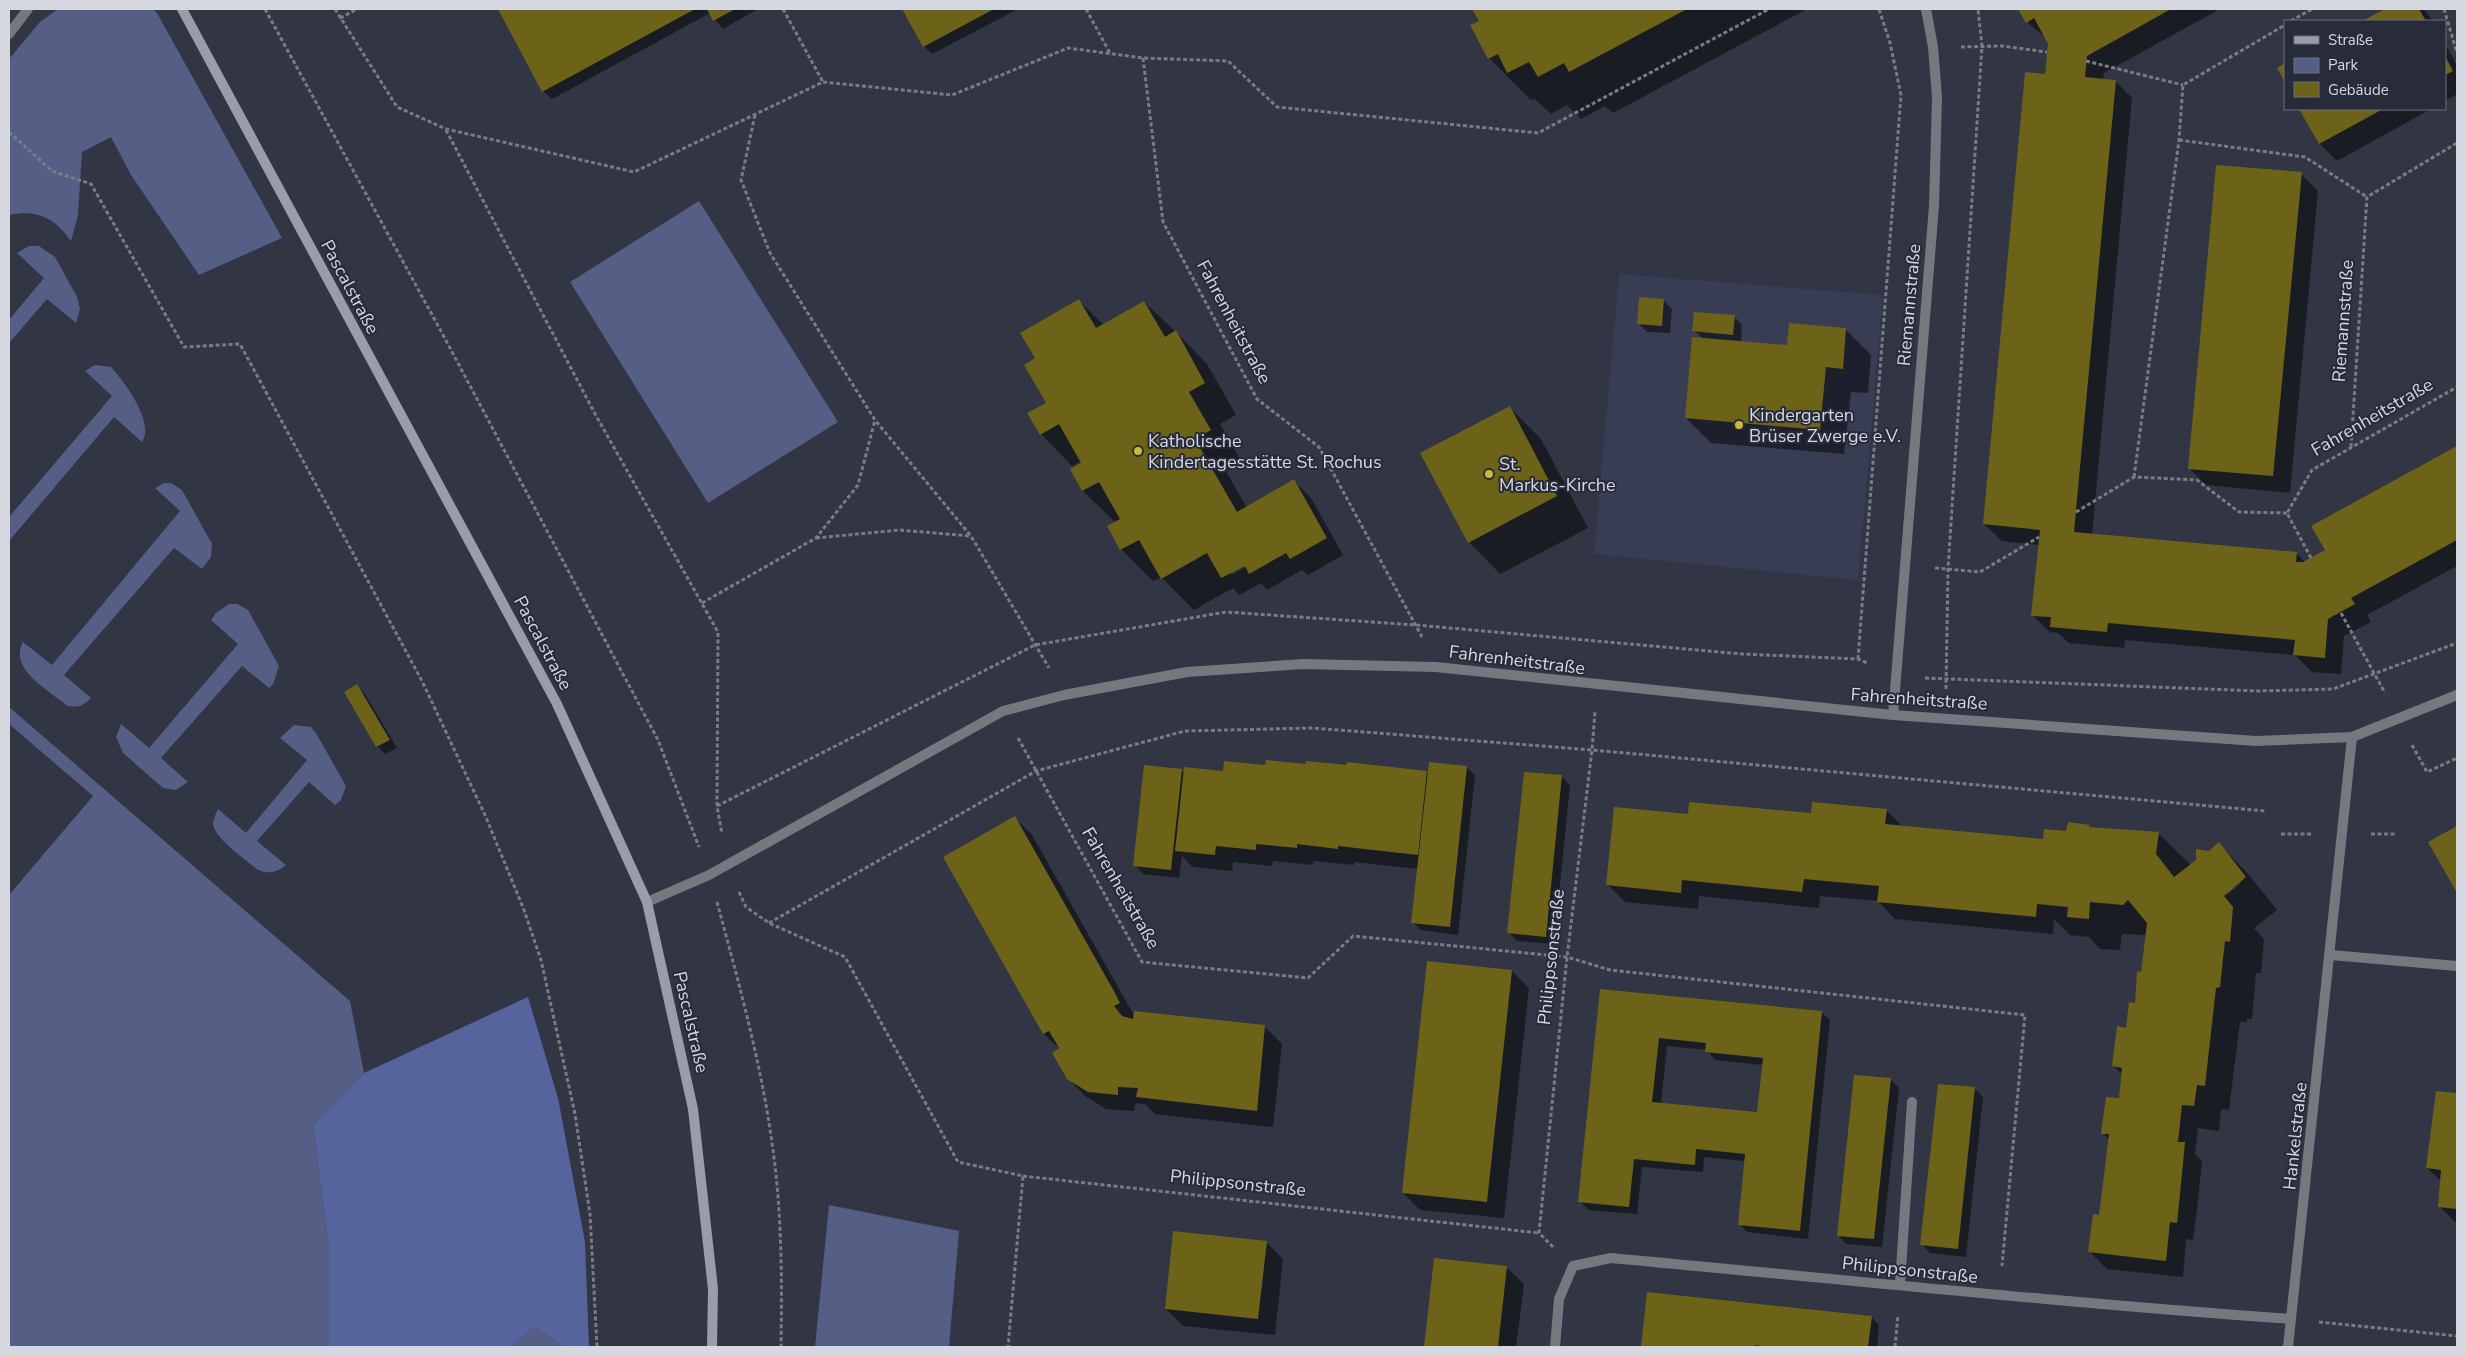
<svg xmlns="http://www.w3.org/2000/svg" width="2466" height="1356" font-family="'Nunito Sans',sans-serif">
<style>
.built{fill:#383d53}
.green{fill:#555e84}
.forest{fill:#56649d}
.shadow{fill:#0007;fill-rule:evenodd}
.building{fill:#6c6319;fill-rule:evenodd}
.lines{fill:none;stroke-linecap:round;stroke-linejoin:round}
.path{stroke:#787c88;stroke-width:3;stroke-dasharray:4 2.5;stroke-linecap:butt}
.lane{stroke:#767880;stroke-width:10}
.street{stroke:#767880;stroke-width:10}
.secondary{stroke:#999da9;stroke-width:10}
.poi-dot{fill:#c9ba3a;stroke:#272b3a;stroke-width:2}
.labels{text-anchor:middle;stroke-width:4;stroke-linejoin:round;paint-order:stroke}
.street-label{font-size:18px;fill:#d5d8e1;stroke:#272b3a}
.poi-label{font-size:18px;fill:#d5d8e1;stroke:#272b3a;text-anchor:start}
</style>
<rect width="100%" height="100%" fill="#313544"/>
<!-- built -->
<path class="built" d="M1619 274 1883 295 1858 580 1594 554Z"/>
<!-- green -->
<g class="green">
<path d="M58 9H153L157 13 282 238 199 275 131 175 111 137 82 152 78 215 71 241C55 218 37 209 9 215V59L40 22Z"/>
<path d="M699 201 838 422 708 503 570 282Z"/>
<path d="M29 246H39L55 257 77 297 80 309 76 323 47 299 9 343V320L44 278 17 253Z"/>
<path d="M95 365 111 367C125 383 155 422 142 442L114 417 9 541V517L112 396 85 371Z"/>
<path d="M164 483H171L182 490 212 544 211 557 202 569 174 548 64 675 91 698C85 705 76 709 66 705 49 690 8 669 23 642L52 665 180 511 155 488Z"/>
<path d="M229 604H237L248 610 279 666 273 684 269 688 242 666 161 758 188 782 176 790 163 788 123 753 116 737 121 724 149 748 238 644 211 620 216 613Z"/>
<path d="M9 707 350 1001 364 1073 313 1125 329 1251V1347H9V895L93 796 9 724Z"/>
<path d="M294 725 311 727 316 733 346 786 341 800 335 805 309 782 257 841 286 865C276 873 269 874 258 870 246 860 215 839 213 824 213 819 216 814 218 809L246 833 307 760 280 738Z"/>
<path d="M829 1205 959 1231 949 1347H815Z"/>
<path d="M534 1327 564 1347H511Z"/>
</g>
<!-- forest -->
<path class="forest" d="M528 997 558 1098 585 1242 589 1347H564L534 1327 511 1347H329V1251L313 1125 364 1073Z"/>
<!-- shadow -->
<g class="shadow">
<path d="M499 9H758L723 29 710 13 552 99 543 91Z"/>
<path d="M904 9H1018L932 54 924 46Z"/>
<path d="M1474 9H1807L1613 113 1605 106 1581 119 1567 105 1551 114 1535 99 1531 100 1489 58 1480 21Z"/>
<path d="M2020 9H2220L2104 73 2103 80 2115 81 2132 98 2092 535 2296 553 2305 562 2327 551 2313 527 2457 447V566L2367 615 2371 622 2344 636 2341 674 2312 672 2295 655 2125 640 2124 648 2069 643 2058 633 2050 632 2032 615 2039 545 2002 541 1984 524 2049 44 2046 38 2027 22Z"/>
<path d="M2388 9H2424L2433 21H2365Z"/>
<path d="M2445 43 2457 66V94L2445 101Z"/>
<path d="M2301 109H2431L2337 161 2320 144Z"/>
<path d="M2301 174 2318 191 2290 493 2206 485 2189 468Z"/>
<path d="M1663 300 1672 309 1670 333 1647 332 1638 323Z"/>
<path d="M1079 301 1104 325 1144 302 1176 332 1207 364 1236 415 1220 424 1242 462 1226 471 1247 508 1294 481 1311 498 1343 555 1308 575 1302 570 1267 590 1261 583 1239 595 1233 588 1194 610 1161 577 1153 581 1121 549 1116 523 1083 491 1072 469 1082 463 1081 461 1072 466 1041 434 1048 403 1036 359ZM1250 562 1251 564 1231 575V572Z"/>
<path d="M1734 316 1742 325 1741 343 1788 347 1846 330 1871 355 1868 393 1851 392 1844 454 1711 443 1686 418 1703 339 1694 330Z"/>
<path d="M1509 407 1541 439 1588 528 1500 574 1469 542Z"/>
<path d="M357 686 365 694 397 748 385 754 377 746Z"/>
<path d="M1266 767 1426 772 1429 775 1466 767 1475 775 1458 935 1421 930 1413 922 1418 869 1354 862V865L1314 861 1313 865 1273 861 1272 866 1233 862 1232 871 1193 867 1182 856 1179 878 1143 874 1135 865 1182 771 1184 773 1225 772Z"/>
<path d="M1562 777 1570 785 1554 944 1517 941 1509 932Z"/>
<path d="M1886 810 1903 827 2044 840 2089 826 2092 829 2158 833 2191 865 2219 844 2250 876 2277 910 2254 928 2264 939 2261 973H2256L2252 1019H2247V1022H2240L2229 1110 2221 1109 2219 1131 2198 1128 2195 1154 2202 1161 2198 1201 2193 1240 2186 1239 2183 1277 2107 1269 2090 1252 2100 1217 2109 1140 2103 1133 2120 1099 2123 1075 2114 1066 2136 1004 2147 935 2122 934 2120 950 2100 949 2089 937 2070 935 2054 919 2053 934 1895 919 1878 901 1820 896 1819 908 1699 896 1698 909 1625 902 1608 885 1689 816 1812 815ZM2239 882 2240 884 2227 895V891Z"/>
<path d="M1015 818 1032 835 1135 1017 1265 1027 1282 1044 1273 1127 1155 1114 1145 1104 1135 1103 1134 1111 1106 1109 1085 1096 1068 1078 1060 1049 1044 1034 944 857Z"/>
<path d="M2457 827V891L2430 842Z"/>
<path d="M1428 962 1512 971 1529 988 1504 1218 1420 1210 1403 1193Z"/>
<path d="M1601 991 1821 1012 1830 1020 1808 1239 1747 1232 1739 1224 1745 1161 1704 1157 1703 1172 1642 1167 1637 1214 1588 1210 1580 1201ZM1667 1046 1707 1050 1715 1060 1763 1065 1758 1113 1661 1104Z"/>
<path d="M1891 1080 1899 1088 1882 1247 1846 1244 1838 1235Z"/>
<path d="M1975 1089 1983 1097 1966 1257 1930 1253 1922 1244Z"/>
<path d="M2437 1092 2457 1094V1224L2439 1206 2441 1181 2427 1168Z"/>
<path d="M1266 1242 1283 1259 1275 1335 1183 1326 1166 1309Z"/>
<path d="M1435 1259 1506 1267 1524 1284 1516 1347H1425Z"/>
<path d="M1648 1294 1871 1317 1879 1325 1877 1347H1642Z"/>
</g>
<!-- building -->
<g class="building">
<path d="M498 9H695L542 92Z"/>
<path d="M707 9H735L713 21Z"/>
<path d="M902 9H994L923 47Z"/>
<path d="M1472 9H1687L1569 72 1564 63 1538 77 1529 62 1507 73 1498 54 1488 59 1470 25 1479 21Z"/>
<path d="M2018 9H2171L2087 56 2085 77 2116 80 2074 532 2297 552 2296 562H2303L2325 550 2311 526 2457 446V540L2351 598 2355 604 2328 619 2325 658 2293 655 2295 640 2108 623 2107 632 2050 627 2051 617 2031 616 2040 530 1983 524 2025 72 2045 74 2048 44 2034 18 2026 23Z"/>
<path d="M2385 9H2419L2426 21H2362Z"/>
<path d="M2445 56 2453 71 2445 75Z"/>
<path d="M2285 63V82L2277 68Z"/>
<path d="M2299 109H2383L2319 144Z"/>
<path d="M2216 165 2302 172 2273 476 2188 469Z"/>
<path d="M1639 297 1664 299 1662 326 1637 324Z"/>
<path d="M1079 299 1096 328 1144 301 1165 337 1176 330 1205 383 1189 392 1211 430 1195 439 1237 512 1294 479 1327 538 1290 559 1286 553 1249 574 1245 566 1221 578 1207 553 1161 579 1139 540 1120 550 1107 526 1120 519 1099 482 1082 491 1070 469 1081 463 1059 424 1040 435 1027 413 1046 403 1024 365 1035 358 1020 333Z"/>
<path d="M1694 312 1735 315 1733 335 1692 331Z"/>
<path d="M1789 323 1846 328 1843 369 1826 367 1820 430 1685 418 1692 337 1787 345Z"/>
<path d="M1510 406 1557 496 1468 543 1420 453Z"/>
<path d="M357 684 390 740 376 747 344 692Z"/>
<path d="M1266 760 1306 764V761L1347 765V762L1427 771 1418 855 1338 846V849L1297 844V848L1256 844V850L1216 846 1215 855 1175 851 1184 767 1223 771 1224 761 1265 765Z"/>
<path d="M1429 762 1467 766 1450 927 1411 923Z"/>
<path d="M1144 765 1182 769 1171 870 1133 866Z"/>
<path d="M1524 772 1562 775 1546 937 1507 933Z"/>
<path d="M1689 802 1811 813 1812 802 1887 809 1885 824 2043 839 2044 829 2066 831 2068 822 2090 825 2089 827 2159 832 2156 854 2174 877 2196 860V849L2209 851 2219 842 2246 877 2224 896 2233 907 2230 942 2225 941 2220 987 2216 988 2205 1086 2197 1085 2194 1106 2182 1105 2178 1142H2185L2181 1184 2177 1223 2170 1222 2166 1261 2088 1252 2093 1214 2099 1215 2104 1175 2109 1134H2101L2106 1097 2119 1098 2122 1068 2112 1066 2117 1026 2126 1028 2129 1002 2135 1003 2137 971 2141 972 2147 923 2128 900 2123 905 2090 902 2089 919 2067 917 2068 907 2037 904 2036 917 1877 902 1879 886 1804 879 1802 892 1682 880 1681 893 1606 885 1614 807 1688 814Z"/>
<path d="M1015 816 1115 993 1120 1003 1114 1006 1122 1016 1133 1019 1134 1011 1265 1025 1257 1111 1136 1097 1138 1088 1118 1087V1095L1088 1092 1067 1079 1052 1053 1059 1048 1049 1031 1043 1034 943 857Z"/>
<path d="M2457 826V893L2428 842Z"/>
<path d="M1427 961 1512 970 1487 1202 1402 1193Z"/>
<path d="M1600 989 1822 1011 1800 1231 1738 1225 1745 1154 1696 1149 1695 1165 1634 1159 1629 1207 1578 1202ZM1659 1038 1706 1043 1705 1052 1763 1058 1757 1112 1652 1102Z"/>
<path d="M1854 1075 1891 1078 1874 1239 1837 1236Z"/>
<path d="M1938 1084 1975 1087 1958 1249 1920 1245Z"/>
<path d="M2436 1091 2457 1093V1209L2438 1207 2441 1170 2426 1168Z"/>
<path d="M1173 1231 1267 1241 1258 1319 1165 1309Z"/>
<path d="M1434 1258 1507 1266 1498 1347H1424Z"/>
<path d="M1647 1292 1872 1316 1868 1347H1768L1755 1345 1754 1347H1641Z"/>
</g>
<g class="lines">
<!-- path -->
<g class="path">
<path d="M265 9 442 333 658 740 699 847"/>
<path d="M335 9 397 107 446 129 634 172 823 82 952 95 1068 48 1143 58 1228 61 1277 107 1538 133 1769 9"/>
<path d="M783 9 823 82"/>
<path d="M1086 9 1111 55"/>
<path d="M2444 9 2457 53"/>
<path d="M340 18 357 9"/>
<path d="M2291 21 2312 9"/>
<path d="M1961 47 2002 46 2047 52"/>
<path d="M1143 58 1163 222 1257 399 1319 447 1422 637"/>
<path d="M2086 61 2183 85"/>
<path d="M755 115 741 180 770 253 875 420 971 536 1049 668"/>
<path d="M446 130 594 412 718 632 717 806 722 834"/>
<path d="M9 132 52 171 91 184 184 347 240 344 422 681 485 815 524 910 541 960 575 1114 590 1214 597 1347"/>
<path d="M2179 140 2305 157 2367 197"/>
<path d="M2351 447 2367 197 2457 143"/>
<path d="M2134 477 2179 140 2183 85 2285 25"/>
<path d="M2076 512 2134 477 2197 480 2239 512 2287 513"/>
<path d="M816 538 899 530 970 536"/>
<path d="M2311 558 2287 513 2312 470 2457 387"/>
<path d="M1935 568 1980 572 2039 537"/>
<path d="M702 603 816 538 858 485 875 420"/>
<path d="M2341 613 2385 693"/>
<path d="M1858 659 1901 95 1890 43 1879 9"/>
<path d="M1925 678 2257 691 2333 689 2457 643"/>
<path d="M1946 689 1948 569 1982 46 1978 9"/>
<path d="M1018 738 1142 962 1308 978 1353 936 1567 957 1610 970 2025 1015 2002 1266"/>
<path d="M2412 745 2427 772 2457 758"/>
<path d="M717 806 1035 645 1226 612 1416 625 1742 654 1858 659 1867 663"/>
<path d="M2281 834H2312"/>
<path d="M2371 834H2397"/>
<path d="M739 892 746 907 769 923 845 957 958 1162 1023 1176 1008 1347"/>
<path d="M717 902C739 984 762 1066 773 1150 782 1215 782 1282 781 1347"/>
<path d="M769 923 1036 771 1185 731 1313 728 1592 750 2265 811"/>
<path d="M1023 1176 1539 1233"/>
<path d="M1553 1247 1539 1233 1567 957 1592 750 1595 712"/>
<path d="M2319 1322 2457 1336"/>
<path d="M1895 1347 1898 1315"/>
</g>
<!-- lane -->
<g class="lane">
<path d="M9 34 28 9"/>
<path d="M2331 955 2457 966"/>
<path d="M1900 1284 1912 1102"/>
</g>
<!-- street -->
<g class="street">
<path d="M1893 715 1934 206 1937 97 1933 47 1926 9"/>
<path d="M647 902 709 875 1003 711 1064 695 1187 672 1303 664 1436 667 1893 715 2256 741 2352 737 2457 695"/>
<path d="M1555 1347 1559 1299 1573 1266 1611 1258C1838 1279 2064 1303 2291 1319"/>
<path d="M2288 1347 2352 737"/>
</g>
<!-- secondary -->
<path class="secondary" d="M182 9 557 704 647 902 693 1109 713 1289 712 1347"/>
</g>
<!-- markers -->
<g class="poi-dot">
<circle cx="1739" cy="425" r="5"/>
<circle cx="1138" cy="451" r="5"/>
<circle cx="1489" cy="474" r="5"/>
</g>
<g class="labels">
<!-- street labels -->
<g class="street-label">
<text transform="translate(350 287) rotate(62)" y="6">Pascalstraße</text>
<text transform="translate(1909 305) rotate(-85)" y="6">Riemannstraße</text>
<text transform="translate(2343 321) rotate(-86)" y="6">Riemannstraße</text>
<text transform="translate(1234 322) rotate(62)" y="6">Fahrenheitstraße</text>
<text transform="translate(2372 417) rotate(-30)" y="6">Fahrenheitstraße</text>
<text transform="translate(543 643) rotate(62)" y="6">Pascalstraße</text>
<text transform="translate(1517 660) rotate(7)" y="6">Fahrenheitstraße</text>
<text transform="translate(1919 699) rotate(4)" y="6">Fahrenheitstraße</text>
<text transform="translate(1121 888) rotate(60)" y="6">Fahrenheitstraße</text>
<text transform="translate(1551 957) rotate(-84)" y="6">Philippsonstraße</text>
<text transform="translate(691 1022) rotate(77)" y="6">Pascalstraße</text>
<text transform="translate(2295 1136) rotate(-84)" y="6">Hankelstraße</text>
<text transform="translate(1238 1183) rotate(6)" y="6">Philippsonstraße</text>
<text transform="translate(1910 1270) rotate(6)" y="6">Philippsonstraße</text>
</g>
<!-- poi labels -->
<g class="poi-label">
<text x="1749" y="421">Kindergarten<tspan x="1749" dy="21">Brüser Zwerge e.V.</tspan></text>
<text x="1148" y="447">Katholische<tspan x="1148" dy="21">Kindertagesstätte St. Rochus</tspan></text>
<text x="1499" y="470">St.<tspan x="1499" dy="21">Markus-Kirche</tspan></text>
</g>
</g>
<!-- border -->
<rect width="2466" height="1356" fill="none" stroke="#d5d8e1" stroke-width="20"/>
<!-- legend -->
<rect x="2284" y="20" width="162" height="90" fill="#272b3a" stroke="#6d707d"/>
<rect x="2294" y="36" width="25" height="8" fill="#999da9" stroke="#6d707d"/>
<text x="2328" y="45" font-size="15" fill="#d5d8e1">Straße</text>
<rect x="2294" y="58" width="25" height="15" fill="#555e84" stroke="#6d707d"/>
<text x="2328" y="70" font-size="15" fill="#d5d8e1">Park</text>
<rect x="2294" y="82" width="25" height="15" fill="#6c6319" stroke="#6d707d"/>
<text x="2328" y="95" font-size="15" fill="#d5d8e1">Gebäude</text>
</svg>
